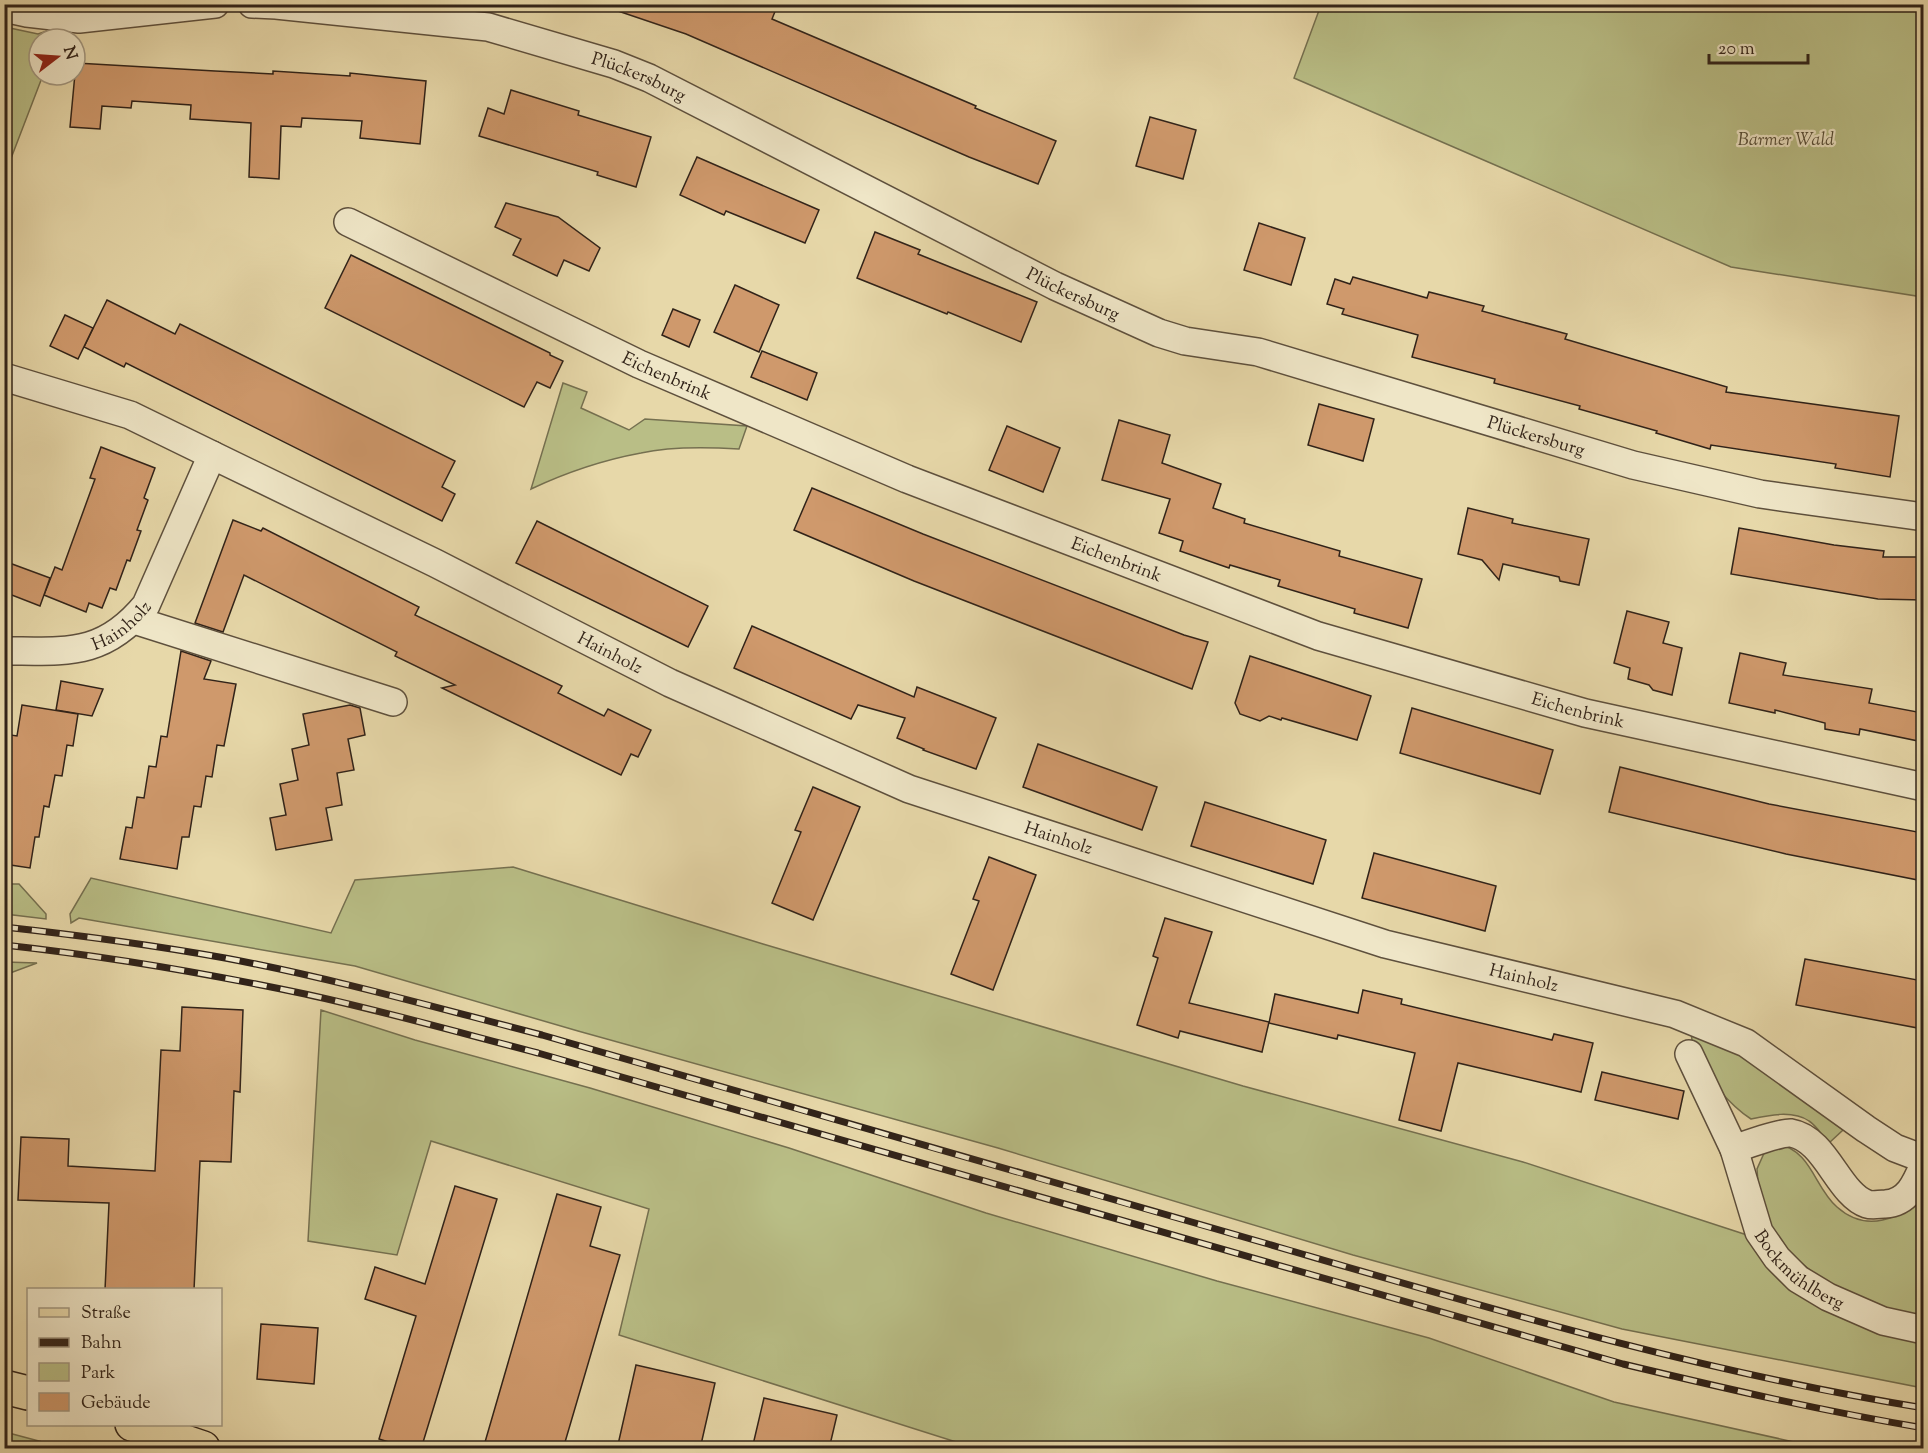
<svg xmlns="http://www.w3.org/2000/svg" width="1928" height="1453" font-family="'Sorts Mill Goudy',serif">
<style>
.green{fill:#b9be86;stroke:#757050;stroke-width:1.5}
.building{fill:#cf996c;stroke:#312319;stroke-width:1.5}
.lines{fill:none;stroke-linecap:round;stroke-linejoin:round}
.minor-casing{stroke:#5e503d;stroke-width:30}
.primary-casing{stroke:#312319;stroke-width:36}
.minor{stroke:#efe6c7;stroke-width:27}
.primary{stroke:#e7d8a9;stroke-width:33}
.rail-casing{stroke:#312319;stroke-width:7}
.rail{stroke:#efe6c7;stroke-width:4.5;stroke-dasharray:14;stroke-linecap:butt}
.labels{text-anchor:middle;stroke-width:4.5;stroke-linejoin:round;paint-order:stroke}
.street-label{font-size:18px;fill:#312319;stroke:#efe6c7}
.park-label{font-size:18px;font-style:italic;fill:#534a34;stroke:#efe6c7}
</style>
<rect width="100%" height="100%" fill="#e7d8a9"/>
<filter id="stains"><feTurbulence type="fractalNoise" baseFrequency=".00333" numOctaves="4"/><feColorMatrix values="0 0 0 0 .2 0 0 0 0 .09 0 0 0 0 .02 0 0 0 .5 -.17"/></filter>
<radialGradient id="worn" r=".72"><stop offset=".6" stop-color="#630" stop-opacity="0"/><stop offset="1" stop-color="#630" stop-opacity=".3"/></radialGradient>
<!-- green -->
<g class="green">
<path d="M1321 5H1923V297L1731 267 1294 78Z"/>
<path d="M62 26 57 39H39V75H43L5 174V27L38 34Z"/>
<path d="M563 383 587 392 581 408 629 430 645 419 747 426 739 449C707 447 672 446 641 453 603 460 565 473 531 489Z"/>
<path d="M513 867 763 944 1243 1086 1523 1162 1747 1235 1923 1342V1388L1622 1329 1353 1255 998 1148 578 1031 355 966 79 918 71 923 70 914 91 878 331 933 355 880Z"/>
<path d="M5 884H19L46 914V919L5 914Z"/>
<path d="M5 962 37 963 5 975Z"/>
<path d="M321 1010 415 1040 590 1088 789 1148 986 1213 1217 1281 1429 1338 1614 1402 1821 1448H975L619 1335 649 1209 431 1141 397 1255 308 1241Z"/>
<path d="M1691 1032 1753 1061 1843 1130 1829 1143C1823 1137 1817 1126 1809 1121 1793 1110 1769 1115 1751 1119 1732 1107 1701 1073 1694 1051 1692 1045 1692 1038 1691 1032Z"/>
<path d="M1778 1144C1812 1151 1814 1187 1837 1207 1866 1233 1901 1220 1923 1194V1319L1887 1310 1826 1283 1789 1253 1775 1237 1759 1198 1757 1169 1765 1151Z"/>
<path d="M5 1432 65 1448H5Z"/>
</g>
<!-- building -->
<g class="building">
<path d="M613 4H778L772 19 976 106 975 108 1056 141 1038 184 969 157 686 34 612 9Z"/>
<path d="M76 63 215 71 273 74V71L350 76V73L426 81 420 144 360 138 362 121 302 118 301 127 281 126 279 179 249 177 251 123 190 119 191 105 132 101 131 108 102 106 100 129 70 127Z"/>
<path d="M511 90 579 111 578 115 651 137 636 187 597 175 598 172 479 136 488 108 504 114Z"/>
<path d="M1150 117 1196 130 1183 179 1136 166Z"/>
<path d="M697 157 819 210 805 243 726 211 724 215 680 195Z"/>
<path d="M506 203 558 217 600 248 589 271 564 260 557 276 513 255 521 239 495 227Z"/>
<path d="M1259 223 1305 238 1291 285 1244 270Z"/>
<path d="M875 232 920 250 918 254 1037 302 1021 342 948 312 947 314 857 278Z"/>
<path d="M351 255 550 353V355L563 361 550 388 537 382 524 407 325 308Z"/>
<path d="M1353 277 1427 298 1429 292 1484 306 1482 311 1567 334 1565 339 1727 387 1726 392 1899 416 1890 477 1835 468 1836 464 1711 445 1710 449 1656 433 1657 431 1579 409 1580 406 1494 383 1495 379 1412 357 1418 335 1342 314 1344 309 1327 304 1335 279 1350 284Z"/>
<path d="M735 285 779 305 759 352 714 332Z"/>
<path d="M107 300 175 334 180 324 455 461 442 487 455 494 442 521 126 363 124 367 84 347Z"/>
<path d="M673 309 700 320 689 347 662 335Z"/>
<path d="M65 315 93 328 78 359 50 346Z"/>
<path d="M762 351 817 373 807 400 751 377Z"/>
<path d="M1319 404 1374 419 1363 461 1308 445Z"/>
<path d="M1119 420 1170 435 1162 463 1221 484 1213 508 1245 519 1244 523 1340 551 1339 556 1422 579 1408 628 1354 613 1355 609 1278 586 1280 580 1230 565 1229 568 1180 551 1183 541 1159 533 1170 499 1102 480Z"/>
<path d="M1007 426 1060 448 1043 492 989 470Z"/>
<path d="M101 447 155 468 144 498 148 500 137 530 141 531 130 561 127 560 116 590 110 588 102 608 89 603 86 612 44 595 55 567 62 570 95 479 90 478Z"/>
<path d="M812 488 923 534 1184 635 1208 642 1192 689 914 581 794 530Z"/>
<path d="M1468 508 1513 519 1512 523 1589 539 1579 585 1560 581 1559 577 1503 564 1499 580 1482 560 1458 554Z"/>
<path d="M233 520 261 531 263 528 419 607 415 615 562 686 558 693 604 716 608 709 651 730 638 757 631 754 621 775 442 688 455 685 395 656 397 652 244 575 223 632 195 623Z"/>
<path d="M537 521 708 606 688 647 516 563Z"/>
<path d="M1739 528 1834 545 1884 551 1883 557H1923V600L1878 599 1731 574Z"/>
<path d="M4 561 50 578 40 606 4 592Z"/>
<path d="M1627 611 1669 622 1663 643 1682 648 1672 695 1653 690 1649 685 1628 679 1630 668 1614 663Z"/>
<path d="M752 626 914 697 917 687 996 718 976 769 923 750 924 749 897 738 905 718 858 705 851 719 734 668Z"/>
<path d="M181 651 211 661 204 679 236 684 224 746 217 745 212 777 206 776 201 807 194 806 189 837H182L177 869 120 859 126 827 132 828 137 797 144 798 149 766 156 767 161 736 167 737Z"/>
<path d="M1740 653 1786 663 1783 675 1872 689 1869 703 1923 713V742L1860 729 1859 735 1825 729V723L1775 710V713L1729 703Z"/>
<path d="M1250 656 1371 696 1357 740 1282 718 1281 720 1269 716 1260 721 1240 714 1235 703Z"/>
<path d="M61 681 103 689 92 716 56 710Z"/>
<path d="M22 705 78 714 73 746 67 745 62 776 55 775 49 807 44 806 39 837H35L30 868 4 864V773L11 735 17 736Z"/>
<path d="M350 705 360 708 365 735 348 739 354 770 337 773 342 805 326 808 332 840 276 850 270 818 286 815 280 784 298 780 292 749 309 745 303 714Z"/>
<path d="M1412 708 1553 750 1540 794 1400 753Z"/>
<path d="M1038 744 1157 787 1142 830 1023 787Z"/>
<path d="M1620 767 1769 804 1923 833V881L1786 854 1609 812Z"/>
<path d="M813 787 860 807 813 920 772 903 801 832 795 830Z"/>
<path d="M1205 802 1326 840 1313 884 1191 846Z"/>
<path d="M1374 853 1496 886 1485 931 1362 898Z"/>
<path d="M989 857 1036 875 993 990 951 974 979 901 973 899Z"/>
<path d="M1165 918 1212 932 1189 1003 1269 1022 1262 1052 1180 1031 1178 1038 1137 1025 1158 958 1153 956Z"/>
<path d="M1805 959 1923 981V1029L1796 1005Z"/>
<path d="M1363 990 1402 999 1401 1004 1552 1040 1554 1034 1593 1043 1581 1092 1458 1063 1441 1131 1399 1120 1415 1053 1338 1035 1337 1039 1269 1023 1275 994 1358 1013Z"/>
<path d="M182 1007 243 1010 240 1092 234 1091 231 1162 200 1161 194 1290H105L109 1203 18 1200 21 1137 69 1139 68 1166 155 1171 161 1050 180 1051Z"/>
<path d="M1602 1072 1684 1091 1678 1119 1595 1100Z"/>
<path d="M455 1186 497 1199 421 1449H411L379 1439 416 1316 365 1299 375 1267 425 1284Z"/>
<path d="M557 1194 601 1207 590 1246 620 1255 563 1449H483Z"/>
<path d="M261 1324 318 1328 314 1384 257 1379Z"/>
<path d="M636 1365 715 1383 700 1449H617Z"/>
<path d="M764 1398 837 1415 829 1449H752Z"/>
</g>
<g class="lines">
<defs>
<g id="minor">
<path id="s1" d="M252 4 276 5 488 27 614 64 649 78 1055 286 1159 333 1185 341 1258 352 1633 465 1760 494 1924 517"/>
<path d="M4 8 27 13 79 19 215 4"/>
<path id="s2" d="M348 222 639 364 907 479 1318 636 1585 713 1924 787"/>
<path d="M4 377 130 415 212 455"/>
<path d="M134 620 393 702"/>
<path id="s3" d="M4 651C67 651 103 657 146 605L212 455 435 563 670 683 909 789 1385 944 1675 1014 1746 1043 1866 1129 1895 1148 1924 1159"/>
<path id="s4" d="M1689 1054 1734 1149 1759 1232 1777 1258 1798 1279 1828 1297 1883 1321 1924 1330"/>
<path d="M1734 1149C1745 1145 1782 1132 1791 1133 1826 1139 1838 1194 1867 1204 1873 1206 1879 1204 1885 1204 1908 1203 1916 1183 1924 1164"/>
</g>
<g id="primary">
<path d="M4 1387 28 1393"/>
<path d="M132 1424 203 1448"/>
</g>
</defs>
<!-- minor casing -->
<use href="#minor" class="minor-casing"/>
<!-- primary casing -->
<use href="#primary" class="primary-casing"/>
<!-- minor -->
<use href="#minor" class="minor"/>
<!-- primary -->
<use href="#primary" class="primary"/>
<defs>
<g id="rail">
<path d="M4 927C78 935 152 945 225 958 332 978 437 1008 542 1035 784 1105 1026 1175 1268 1244 1485 1307 1700 1372 1924 1408"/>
<path d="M4 945C105 956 205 973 305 994 383 1011 461 1033 538 1053L1623 1364C1723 1388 1822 1411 1924 1428"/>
</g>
</defs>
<!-- rail casing -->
<use href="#rail" class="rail-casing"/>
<!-- rail -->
<use href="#rail" class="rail"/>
</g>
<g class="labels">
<!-- street labels -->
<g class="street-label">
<text dy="6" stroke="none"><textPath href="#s1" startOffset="396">Plückersburg</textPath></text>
<text dy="6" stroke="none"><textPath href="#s1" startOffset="882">Plückersburg</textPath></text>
<text dy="6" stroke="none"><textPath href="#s2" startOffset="354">Eichenbrink</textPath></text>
<text dy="6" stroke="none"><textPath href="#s1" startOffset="1368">Plückersburg</textPath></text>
<text dy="6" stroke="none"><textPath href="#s2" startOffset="840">Eichenbrink</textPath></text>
<text dy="6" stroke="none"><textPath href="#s3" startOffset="124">Hainholz</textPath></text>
<text dy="6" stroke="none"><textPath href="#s3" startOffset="765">Hainholz</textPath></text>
<text dy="6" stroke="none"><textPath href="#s2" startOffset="1326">Eichenbrink</textPath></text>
<text dy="6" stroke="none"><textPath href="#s3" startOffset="1251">Hainholz</textPath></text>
<text dy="6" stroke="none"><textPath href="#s3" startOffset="1737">Hainholz</textPath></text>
<text dy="6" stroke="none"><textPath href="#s4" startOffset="248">Bockmühlberg</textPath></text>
</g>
<!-- park labels -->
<g class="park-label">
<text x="1786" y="145">Barmer Wald</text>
</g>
</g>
<!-- margin -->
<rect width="1928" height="1453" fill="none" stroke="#e7d8a9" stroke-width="24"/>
<rect x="6" y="6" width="1916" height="1441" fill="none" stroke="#312319" stroke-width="3"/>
<rect x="12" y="12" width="1904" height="1429" fill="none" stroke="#312319" stroke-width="1.5"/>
<!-- legend -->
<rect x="27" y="1288" width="195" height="138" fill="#efe6c7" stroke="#a39881" stroke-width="1.5"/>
<rect x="39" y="1308" width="30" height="9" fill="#e7d8a9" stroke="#a39881" stroke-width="1.5"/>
<text x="81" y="1318" font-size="18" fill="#312319">Straße</text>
<rect x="39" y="1338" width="30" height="9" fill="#312319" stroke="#a39881" stroke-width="1.5"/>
<text x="81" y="1348" font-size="18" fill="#312319">Bahn</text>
<rect x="39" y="1363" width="30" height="18" fill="#b9be86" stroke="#a39881" stroke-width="1.5"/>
<text x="81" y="1378" font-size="18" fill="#312319">Park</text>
<rect x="39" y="1393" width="30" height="18" fill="#cf996c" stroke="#a39881" stroke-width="1.5"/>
<text x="81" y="1408" font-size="18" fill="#312319">Gebäude</text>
<!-- north arrow -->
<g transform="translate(57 57) rotate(73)"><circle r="28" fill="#efe6c7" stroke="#a39881" stroke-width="1.5"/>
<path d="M0-4.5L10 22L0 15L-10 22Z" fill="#8f2418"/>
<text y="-9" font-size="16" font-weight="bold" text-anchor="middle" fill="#312319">N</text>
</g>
<!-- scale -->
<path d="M1709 54v9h99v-9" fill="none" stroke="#312319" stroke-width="3"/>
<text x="1718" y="54" font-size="18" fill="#312319" stroke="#efe6c7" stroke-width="4.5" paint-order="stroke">20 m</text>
<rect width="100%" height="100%" filter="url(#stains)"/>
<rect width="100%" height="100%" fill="url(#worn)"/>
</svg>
